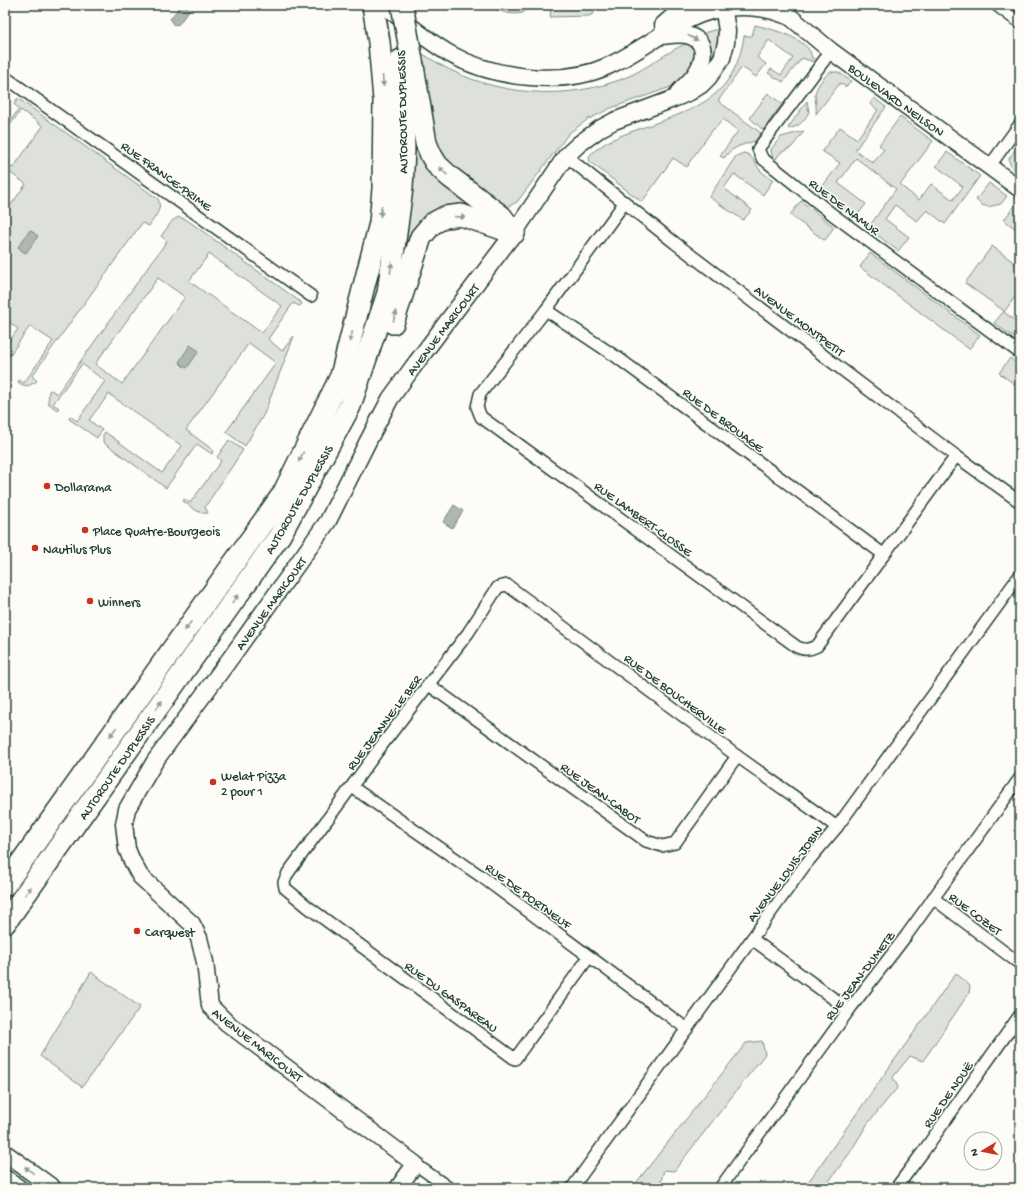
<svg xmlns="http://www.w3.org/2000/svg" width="1025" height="1193" font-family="'Gochi Hand',sans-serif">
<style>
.green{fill:#dde0db;stroke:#7e8e88;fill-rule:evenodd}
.water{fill:#aeb8b1;stroke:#75877f}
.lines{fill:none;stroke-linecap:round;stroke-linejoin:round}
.street-casing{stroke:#1f3d34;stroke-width:14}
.secondary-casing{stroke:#1f3d34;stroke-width:19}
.highway-casing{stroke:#1f3d34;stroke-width:24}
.street{stroke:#fdfcf7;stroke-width:11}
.secondary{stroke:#fdfcf7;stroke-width:16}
.highway{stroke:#fdfcf7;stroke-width:21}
.highway-bridge-casing{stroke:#1f3d34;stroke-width:24;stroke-linecap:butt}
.highway-bridge{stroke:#fdfcf7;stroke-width:21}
.oneway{fill:#8e9c96}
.poi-dot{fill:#c8321e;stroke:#fdfcf7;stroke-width:1.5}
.labels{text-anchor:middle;stroke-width:3;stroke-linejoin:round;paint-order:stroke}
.street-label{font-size:13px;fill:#1f3d34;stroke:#fdfcf7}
.poi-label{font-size:13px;fill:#1f3d34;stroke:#fdfcf7;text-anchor:start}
</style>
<rect width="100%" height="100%" fill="#fdfcf7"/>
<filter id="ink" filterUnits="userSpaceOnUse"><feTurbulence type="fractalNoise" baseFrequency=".025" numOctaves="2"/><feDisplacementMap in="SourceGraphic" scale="8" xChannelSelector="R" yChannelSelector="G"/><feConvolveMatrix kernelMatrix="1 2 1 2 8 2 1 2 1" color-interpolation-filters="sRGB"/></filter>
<g filter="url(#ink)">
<!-- green -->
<g class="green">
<path d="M487 5H592L595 8 596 10 593 14 589 16 550 17 551 9 526 8 523 13C510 16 499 11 487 5Z"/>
<path d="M755 25C771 29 810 38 812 58L815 59 814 62 802 58 783 82 768 73 771 69 781 75 793 58 769 40 757 57 766 64 756 77 742 67 718 101 761 133 755 141 739 146 730 151 724 158 720 156 738 131 723 119 715 129 714 128 688 164 689 165 687 167 673 158 642 202 590 162 589 157 591 154C604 142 619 136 636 130 691 110 734 102 744 36H752Z"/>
<path d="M718 29 717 44 712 58 710 57 700 34Z"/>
<path d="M685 44C694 44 696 50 699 57L680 82 671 87 611 108 587 120 569 133 517 202 509 206 503 207 441 164 415 49C423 54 431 59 439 64 495 96 567 102 627 77 648 68 665 53 685 44Z"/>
<path d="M830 72H838L851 81 846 87 840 83 816 114C817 107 815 101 815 94 816 87 825 75 830 72Z"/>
<path d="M411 93 420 138 495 219 459 207 395 284Z"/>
<path d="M768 93 782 104 763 130 750 118Z"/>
<path d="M874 98 886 107 855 150 873 163 884 149 879 145 900 117 933 141 900 185 919 200 931 184 953 200 963 187 936 166 947 152 980 176 945 224 927 210 917 221 895 205 885 219 909 237 898 251 868 228 896 189 856 158 838 183 866 204 855 218 819 191 840 163 822 151 840 127 857 139 878 110 870 104Z"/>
<path d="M17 99H19L158 199C163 209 154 218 149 226L142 223 32 376 37 381C29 386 26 388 18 382L19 380 24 383 53 341 30 326 5 362V347L18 329 5 319V213L26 184 5 169V162L13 168 43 126 21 110 5 132V128L19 109 14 104Z"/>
<path d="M807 101 809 112C803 122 801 125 789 129L788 128Z"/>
<path d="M804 131 792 147 780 153 776 159 772 156 771 149 781 137Z"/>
<path d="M1020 142V174C1014 170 1009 166 1009 159Z"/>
<path d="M744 153C753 155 754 163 760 170 763 174 769 177 773 180L763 195 734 174 724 188 752 210 743 220 709 197 736 156Z"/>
<path d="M989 183 1007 196 1001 204 987 207 984 205 983 206 976 200Z"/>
<path d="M801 201 834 227 826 239 824 240 790 215Z"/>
<path d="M1017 202 1020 205V232L1004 220Z"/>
<path d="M179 217 187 220 302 303 301 305 299 306 293 303 268 339 282 351 294 336 264 414 245 446 226 432 276 363 249 343 186 430 213 450 212 454 197 444 166 488 103 442V435L105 432 162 473 182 446 109 394 89 420 102 430 97 438 69 419 70 416 77 421 105 381 82 364 53 404 59 408 57 410 48 403 49 391 51 390 57 394 167 241 161 236 173 220ZM209 254 282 306 262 333 189 281ZM158 278 185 297 122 384 95 364Z"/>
<path d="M992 246 1020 267V290L1004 312 1020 324V342L994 323 1004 311 965 283Z"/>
<path d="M870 253 980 335 969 349 860 267Z"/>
<path d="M1010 358 1020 366V388L999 373Z"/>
<path d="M229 440 243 450 205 507 208 513C199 515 190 506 183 501L184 499 190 503 221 461 217 457Z"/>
<path d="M91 972 140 1007 82 1087 40 1056Z"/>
<path d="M956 973 970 986 969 993 923 1061 910 1056 893 1077 898 1087 868 1123 849 1154 824 1188H804Z"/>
<path d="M762 1041 765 1054 674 1171 664 1170 659 1188H632L746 1043Z"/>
</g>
<!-- water -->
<g class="water">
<path d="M181 5H185L190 9 178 25 176 24 174 25 172 23V21L170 19Z"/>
<path d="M30 230 38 236 26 253 22 251 18 247Z"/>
<path d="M190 345 199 351 187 368 183 366 179 362Z"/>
<path d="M454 505 463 511 452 528 443 522Z"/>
</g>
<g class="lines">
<defs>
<g id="street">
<path d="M996 5 1020 23"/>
<path d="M831 51 758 149 762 158 832 214 1020 353"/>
<path d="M5 77 311 296"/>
<path d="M566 156 675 243 956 456 1020 502"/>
<path d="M989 167 1020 124"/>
<path d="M625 202 546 310 480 394 477 407 481 417 797 647C804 650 809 650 817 646L956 456"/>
<path d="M546 310 618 358 883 554"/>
<path d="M429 685 646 841 662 846 675 843 737 756"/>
<path d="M352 787 482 877 687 1029"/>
<path d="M933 898 1020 964"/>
<path d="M752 939 849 1010"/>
<path d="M589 957 515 1059 308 907 285 888 284 882 288 873 382 745 468 633 498 587 507 585 737 756 837 827"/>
<path d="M415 1164 449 1188"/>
<path d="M572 1188 805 865 837 827 1020 575"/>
<path d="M720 1188 849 1010 906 936 1020 778"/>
<path d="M896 1188 923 1152 1020 1015"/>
</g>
<g id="secondary">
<path d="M384 5C405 22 426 40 450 54 493 78 562 87 608 66 663 41 691 0 758 8 769 9 780 13 790 17"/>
<path d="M782 10 831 51 1020 189"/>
<path d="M663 25 686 5"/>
<path d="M662 36C671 35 682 33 690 36 708 42 704 61 696 73 692 80 684 86 679 92"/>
<path d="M5 1153 53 1188"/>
<path d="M5 1178 19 1188"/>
<path d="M398 1188 415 1164 227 1023 210 1006 205 962 199 938 192 924 140 876 132 861 127 849 124 824 127 809 155 761 232 656 328 521 368 441 390 399 413 367 514 233 566 156 579 144 601 128 614 121 673 99 690 92 701 85 709 77 722 58 726 43 727 31 723 5"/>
</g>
<g id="highway">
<path d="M413 66 426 143 431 155 437 165 450 177 501 216 514 233"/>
<path d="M393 323 421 237 432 224 445 217 461 215 514 233"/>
<path d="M5 885 283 494 341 376 380 223 383 189 384 100 379 42 373 5"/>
<path d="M5 923 280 535 350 406 388 293 402 188 404 150 401 60"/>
</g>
</defs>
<!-- street casing -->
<use href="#street" class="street-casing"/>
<!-- secondary casing -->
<use href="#secondary" class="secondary-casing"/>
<!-- highway casing -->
<use href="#highway" class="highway-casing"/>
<!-- street -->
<use href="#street" class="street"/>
<!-- secondary -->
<use href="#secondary" class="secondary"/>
<!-- highway -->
<use href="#highway" class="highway"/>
<defs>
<path id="highway-bridge" d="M402 5 413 66"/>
</defs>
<!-- highway-bridge casing -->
<use href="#highway-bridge" class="highway-bridge-casing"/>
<!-- highway-bridge -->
<use href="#highway-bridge" class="highway-bridge"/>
</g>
<!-- one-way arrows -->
<defs><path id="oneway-solid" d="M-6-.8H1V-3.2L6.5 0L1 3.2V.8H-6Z"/></defs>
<g class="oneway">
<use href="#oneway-solid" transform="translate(693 38) rotate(28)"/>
<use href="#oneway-solid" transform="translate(383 81) rotate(85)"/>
<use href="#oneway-solid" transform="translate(443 171) rotate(-137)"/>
<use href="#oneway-solid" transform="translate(381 211) rotate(96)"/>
<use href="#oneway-solid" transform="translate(460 217) rotate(5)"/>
<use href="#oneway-solid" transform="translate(391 268) rotate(-82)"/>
<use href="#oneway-solid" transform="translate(395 316) rotate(-72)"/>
<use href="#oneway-solid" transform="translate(351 337) rotate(104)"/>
<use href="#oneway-solid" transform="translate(301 457) rotate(116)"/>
<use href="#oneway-solid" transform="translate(235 599) rotate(-55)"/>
<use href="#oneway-solid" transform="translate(188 626) rotate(125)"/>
<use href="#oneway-solid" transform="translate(159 705) rotate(-55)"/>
<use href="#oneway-solid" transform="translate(113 732) rotate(125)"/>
<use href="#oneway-solid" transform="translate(28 891) rotate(-55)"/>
<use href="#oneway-solid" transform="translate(29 1170) rotate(-144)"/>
</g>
</g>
<!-- markers -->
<g class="poi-dot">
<circle cx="47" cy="486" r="4"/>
<circle cx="85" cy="530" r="4"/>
<circle cx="35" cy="548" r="4"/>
<circle cx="90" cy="601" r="4"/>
<circle cx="213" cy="782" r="4"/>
<circle cx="137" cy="931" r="4"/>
</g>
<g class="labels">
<!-- street labels -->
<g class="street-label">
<text transform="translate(897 99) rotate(36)" y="5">BOULEVARD NEILSON</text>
<text transform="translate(401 112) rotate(-91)" y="5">AUTOROUTE DUPLESSIS</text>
<text transform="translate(167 175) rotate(36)" y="5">RUE FRANCE-PRIME</text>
<text transform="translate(845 206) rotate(37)" y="5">RUE DE NAMUR</text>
<text transform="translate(800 320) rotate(37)" y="5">AVENUE MONTPETIT</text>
<text transform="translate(442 329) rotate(-53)" y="5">AVENUE MARICOURT</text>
<text transform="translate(724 419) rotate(37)" y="5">RUE DE BROUAGE</text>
<text transform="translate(298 499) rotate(-60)" y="5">AUTOROUTE DUPLESSIS</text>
<text transform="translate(644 518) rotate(36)" y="5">RUE LAMBERT-CLOSSE</text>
<text transform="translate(270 603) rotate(-54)" y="5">AVENUE MARICOURT</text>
<text transform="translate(676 693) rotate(37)" y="5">RUE DE BOUCHERVILLE</text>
<text transform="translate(383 722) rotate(-53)" y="5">RUE JEANNE-LE BER</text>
<text transform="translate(116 767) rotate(-55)" y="5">AUTOROUTE DUPLESSIS</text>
<text transform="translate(601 792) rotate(36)" y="5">RUE JEAN-CABOT</text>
<text transform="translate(784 873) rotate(-53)" y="5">AVENUE LOUIS-JOBIN</text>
<text transform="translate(529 895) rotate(36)" y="5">RUE DE PORTNEUF</text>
<text transform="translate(976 913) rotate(37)" y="5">RUE COZET</text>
<text transform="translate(859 975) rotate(-53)" y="5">RUE JEAN-DUMETZ</text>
<text transform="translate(452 996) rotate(36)" y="5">RUE DU GASPAREAU</text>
<text transform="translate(258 1044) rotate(38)" y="5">AVENUE MARICOURT</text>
<text transform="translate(947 1094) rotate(-55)" y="5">RUE DE NOUË</text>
</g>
<!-- poi labels -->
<g class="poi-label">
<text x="55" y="491">Dollarama</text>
<text x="93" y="535">Place Quatre-Bourgeois</text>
<text x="43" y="553">Nautilus Plus</text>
<text x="98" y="606">Winners</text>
<text x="221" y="780">Welat Pizza<tspan x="221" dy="15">2 pour 1</tspan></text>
<text x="145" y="936">Carquest</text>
</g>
</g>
<!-- margin -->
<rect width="1025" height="1193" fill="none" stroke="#fdfcf7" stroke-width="20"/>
<rect x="10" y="10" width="1005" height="1173" fill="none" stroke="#1f3d34" stroke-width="1.5" filter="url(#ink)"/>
<!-- north arrow -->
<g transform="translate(983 1151) rotate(260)"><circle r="19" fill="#fdfcf7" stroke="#a4b0a9"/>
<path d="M0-3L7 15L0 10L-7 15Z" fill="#c8321e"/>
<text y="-6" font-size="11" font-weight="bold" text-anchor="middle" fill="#1f3d34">N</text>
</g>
</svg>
